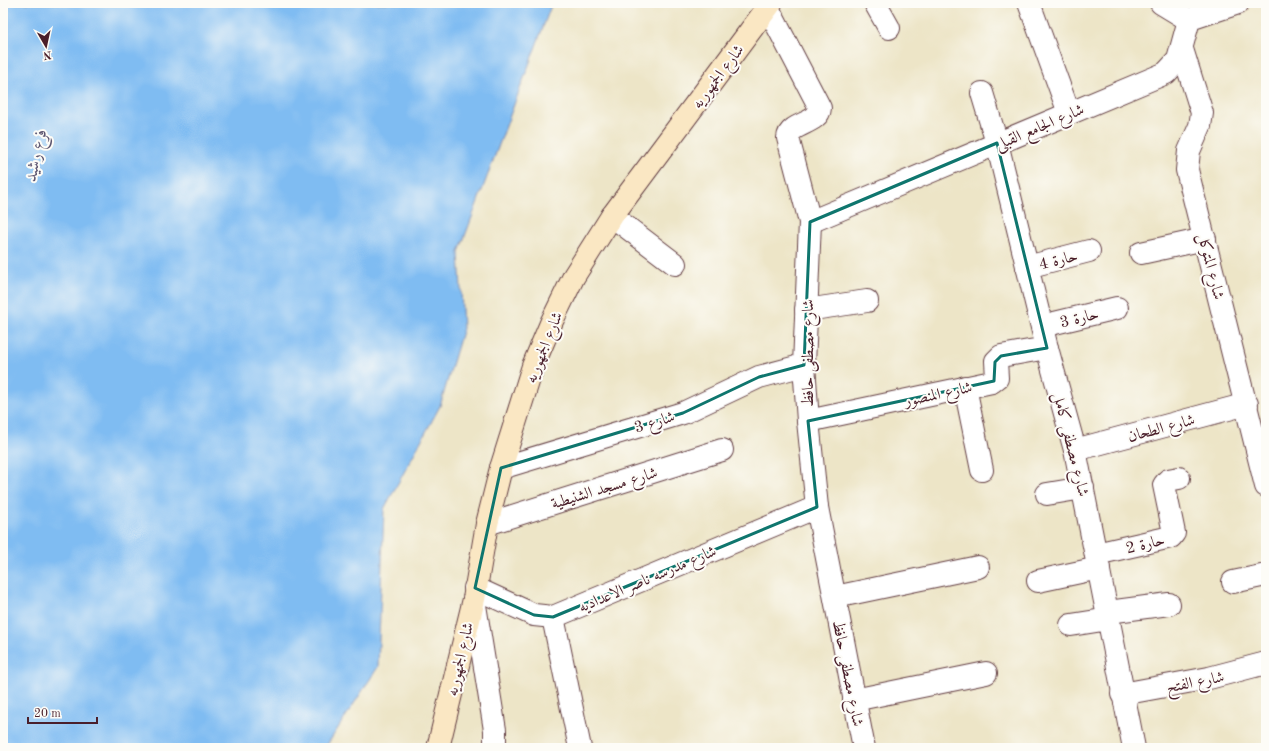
<svg xmlns="http://www.w3.org/2000/svg" width="1269" height="751" font-family="'Old Standard TT',Amiri,serif">
<style>
.water{fill:#7fbcf2;stroke:#646e8e}
.lines{fill:none;stroke-linecap:round;stroke-linejoin:round}
.street-casing{stroke:#623d42;stroke-width:24}
.secondary-casing{stroke:#623d42;stroke-width:24}
.street{stroke:#fff;stroke-width:22}
.secondary{stroke:#fae7c3;stroke-width:22}
.marked{fill:none;stroke:#0f766e;stroke-width:3;stroke-linejoin:round}
.labels{text-anchor:middle;stroke-width:4;stroke-linejoin:round;paint-order:stroke}
.street-label{font-size:16px;fill:#4a1f2b;stroke:#fdfcf7}
.water-label{font-size:17px;font-style:italic;fill:#5d5671;stroke:#fdfcf7}
</style>
<rect width="100%" height="100%" fill="#fdfcf7"/>
<filter id="ink" filterUnits="userSpaceOnUse"><feTurbulence type="fractalNoise" baseFrequency=".025" numOctaves="2"/><feDisplacementMap in="SourceGraphic" scale="8" xChannelSelector="R" yChannelSelector="G"/><feConvolveMatrix kernelMatrix="1 2 1 2 8 2 1 2 1" color-interpolation-filters="sRGB"/></filter>
<filter id="wash" filterUnits="userSpaceOnUse"><feTurbulence type="fractalNoise" baseFrequency=".012" numOctaves="4" result="noise"/><feDisplacementMap in="SourceGraphic" scale="16" xChannelSelector="R" yChannelSelector="G"/><feGaussianBlur stdDeviation="0.9" result="paint"/><feColorMatrix in="noise" values="0 0 0 0 0 0 0 0 0 0 0 0 0 0 0 0 0 1.4 0 .05"/><feComposite in="paint" operator="in"/></filter>
<g filter="url(#wash)">
<rect width="100%" height="100%" fill="#ede5c7"/>
<!-- water -->
<path class="water" d="M3 3H552L459 252 463 328 440 406 384 509 378 667 325 748H3Z"/>
</g>
<g filter="url(#ink)">
<g class="lines">
<defs>
<g id="street">
<path d="M875 3 889 28"/>
<path d="M1029 3 1069 113"/>
<path d="M1161 3 1189 20"/>
<path d="M768 8 820 108C819 124 789 123 788 138L810 222 804 365 808 421 817 507 864 748"/>
<path d="M1182 49 1202 113 1200 126 1189 151 1187 170 1266 486"/>
<path d="M982 93 997 143 1047 348 1075 450 1134 748"/>
<path d="M612 216 675 264"/>
<path d="M810 222 1166 73 1178 60 1189 20 1193 18 1238 3"/>
<path d="M1141 253 1205 239"/>
<path d="M1027 267 1089 251"/>
<path d="M806 310 867 301"/>
<path d="M1042 326 1117 308"/>
<path d="M965 387 982 470"/>
<path d="M808 421 992 382 997 378 996 361 1001 356 1047 348"/>
<path d="M1075 450 1247 404"/>
<path d="M501 468 683 413 759 377 804 365"/>
<path d="M1047 494 1083 488"/>
<path d="M487 524 722 450"/>
<path d="M1096 554 1171 537 1174 533 1164 485 1168 480 1179 478"/>
<path d="M1038 581 1099 568"/>
<path d="M1233 582 1266 575"/>
<path d="M475 588 534 615 553 617 817 507"/>
<path d="M835 597 978 567"/>
<path d="M474 599 495 730V748"/>
<path d="M1108 612 1169 604"/>
<path d="M553 617 580 748"/>
<path d="M1071 625 1109 619"/>
<path d="M1122 694 1209 678 1266 663"/>
<path d="M854 700 986 673"/>
</g>
<path id="secondary" d="M438 748 474 599 487 524 501 468 533 366 552 321 574 276 612 216 771 3"/>
</defs>
<!-- street casing -->
<use href="#street" class="street-casing"/>
<!-- secondary casing -->
<use href="#secondary" class="secondary-casing"/>
<!-- street -->
<use href="#street" class="street"/>
<!-- secondary -->
<use href="#secondary" class="secondary"/>
</g>
</g>
<!-- marked area -->
<path class="marked" d="M997 143 1047 348 1001 356 995 362 994 381 808 421 817 507 553 617 534 615 475 588 501 468 683 413 759 377 804 365 810 222Z"/>
<g class="labels">
<!-- street labels -->
<g class="street-label">
<text transform="translate(717 76) rotate(-53)" y="6">شارع الجمهوريه</text>
<text transform="translate(1039 126) rotate(-23)" y="6">شارع الجامع القبلى</text>
<text transform="translate(1058 259) rotate(-14)" y="6">حارة 4</text>
<text transform="translate(1212 266) rotate(76)" y="6">شارع المتوكل</text>
<text transform="translate(1079 317) rotate(-14)" y="6">حارة 3</text>
<text transform="translate(543 347) rotate(-68)" y="6">شارع الجمهوريه</text>
<text transform="translate(807 353) rotate(-90)" y="6">شارع مصطفى حافظ</text>
<text transform="translate(938 393) rotate(-12)" y="6">شارع المنصور</text>
<text transform="translate(654 421) rotate(-17)" y="6">شارع 3</text>
<text transform="translate(1161 427) rotate(-15)" y="6">شارع الطحان</text>
<text transform="translate(1072 444) rotate(76)" y="6">شارع مصطفى كامل</text>
<text transform="translate(604 487) rotate(-17)" y="6">شارع مسجد الشنيطية</text>
<text transform="translate(1145 543) rotate(-14)" y="6">حارة 2</text>
<text transform="translate(647 578) rotate(-23)" y="6">شارع مدرسه ناصر الاعداديه</text>
<text transform="translate(459 659) rotate(-77)" y="6">شارع الجمهوريه</text>
<text transform="translate(849 673) rotate(79)" y="6">شارع مصطفى حافظ</text>
<text transform="translate(1195 681) rotate(-11)" y="6">شارع الفتح</text>
</g>
<!-- water labels -->
<g class="water-label">
<text transform="translate(35 155) rotate(-78)" y="6">فرع رشيد</text>
</g>
</g>
<!-- margin -->
<rect width="1269" height="751" fill="none" stroke="#fdfcf7" stroke-width="16"/>
<!-- north arrow -->
<g transform="translate(46 46) rotate(171)" stroke="#fdfcf7" stroke-width="3" paint-order="stroke">
<path d="M0-3L7 15L0 10L-7 15Z" fill="#4a1f2b"/>
<text y="-6" font-size="11" font-weight="bold" text-anchor="middle" fill="#4a1f2b">N</text>
</g>
<!-- scale -->
<path d="M28 717v6h69v-6" fill="none" stroke="#4a1f2b" stroke-width="2"/>
<text x="34" y="717" font-size="12" fill="#4a1f2b" stroke="#fdfcf7" stroke-width="3" paint-order="stroke">20 m</text>
</svg>
